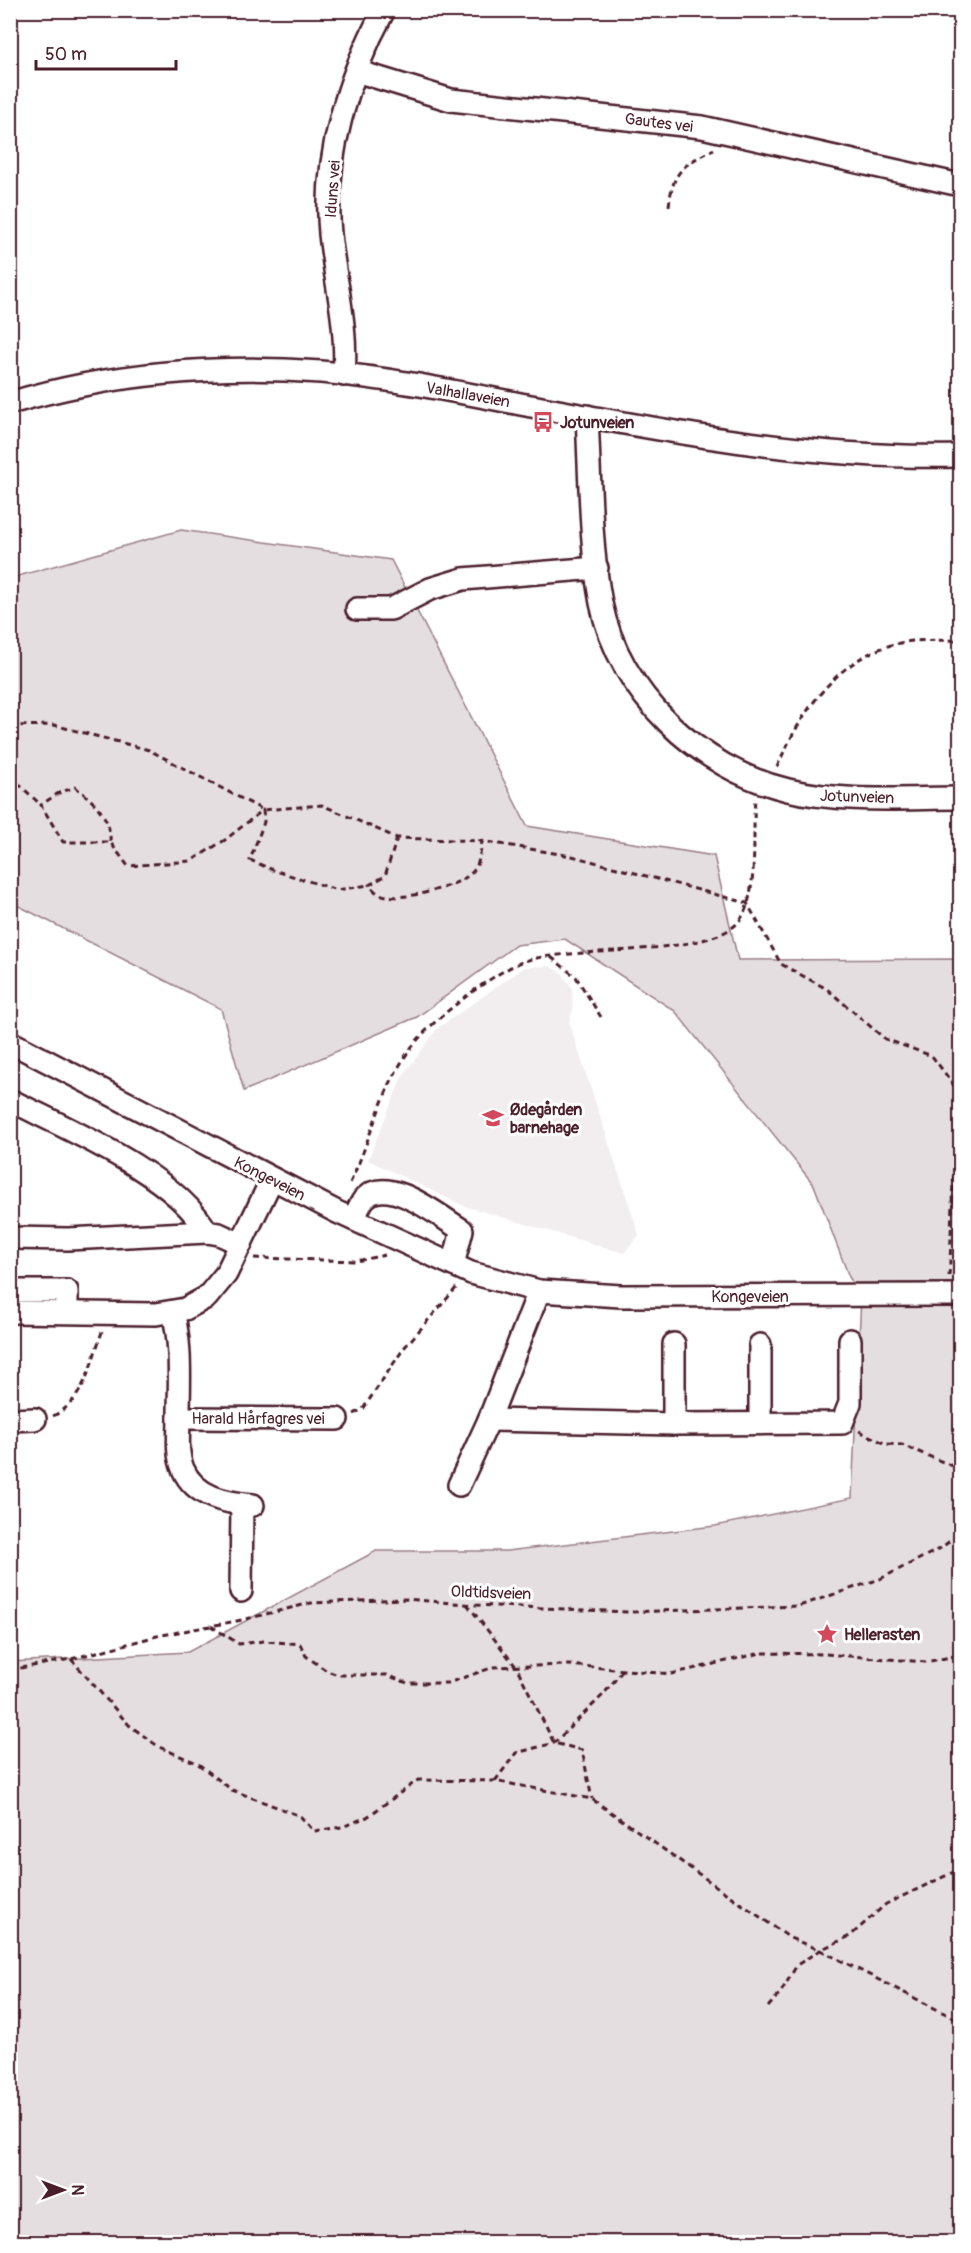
<svg xmlns="http://www.w3.org/2000/svg" width="971" height="2253" font-family="Pangolin,sans-serif">
<style>
.built{fill:#f2eeef}
.green{fill:#e5dee0;stroke:#987e86;stroke-width:1.5}
.lines{fill:none;stroke-linecap:round;stroke-linejoin:round}
.minor-casing{stroke:#4a1f2b;stroke-width:26}
.path{stroke:#4a1f2b;stroke-width:3;stroke-dasharray:6 4.5;stroke-linecap:butt}
.minor{stroke:#fff;stroke-width:21}
.labels{text-anchor:middle;stroke-width:6;stroke-linejoin:round;paint-order:stroke}
.street-label{font-size:16px;fill:#4a1f2b;stroke:#fff}
.poi-label{font-size:16px;font-weight:bold;fill:#4a1f2b;stroke:#fff;text-anchor:start}
</style>
<rect width="100%" height="100%" fill="#fff"/>
<filter id="ink" filterUnits="userSpaceOnUse"><feTurbulence type="fractalNoise" baseFrequency=".0167" numOctaves="2"/><feDisplacementMap in="SourceGraphic" scale="12" xChannelSelector="R" yChannelSelector="G"/><feConvolveMatrix kernelMatrix="1 2 1 2 8 2 1 2 1" color-interpolation-filters="sRGB"/></filter>
<g filter="url(#ink)">
<!-- built -->
<path class="built" d="M549 966 562 973 572 988 573 1010 569 1022 639 1235 624 1253 464 1206 368 1160 403 1075 438 1028 525 967Z"/>
<!-- green -->
<path class="green" d="M181 530 391 560 527 826 714 856 738 960 960 959V2242H11V1662L188 1652 376 1551H507L715 1526 852 1498 861 1296 849 1277 814 1185 675 1011 565 939 516 945 417 1017 244 1091 221 1009 11 902V578Z"/>
<g class="lines">
<defs>
<g id="minor">
<path d="M356 71 451 100 702 127 960 185"/>
<path d="M344 375C348 327 335 281 330 234 323 158 348 76 384 10"/>
<path d="M10 403C110 373 218 364 321 372 390 378 458 392 526 405 669 432 814 460 960 456"/>
<path d="M587 416C590 474 590 547 601 603 619 693 699 769 788 790 842 803 905 798 960 798"/>
<path d="M357 609H391L430 589 463 579 597 568"/>
<path d="M10 1042 337 1212 471 1273 539 1291 621 1296 960 1295"/>
<path d="M10 1100C69 1130 175 1174 207 1232"/>
<path d="M353 1219C357 1213 360 1203 365 1198 388 1174 439 1216 462 1230L453 1265"/>
<path d="M10 1238 68 1239 207 1232 219 1234 241 1244"/>
<path d="M10 1291H67V1312"/>
<path d="M10 1312 156 1314 185 1309 207 1297 226 1274 272 1179"/>
<path d="M173 1312C182 1347 179 1383 179 1418 179 1435 176 1453 183 1469 195 1497 226 1503 253 1505"/>
<path d="M674 1344V1424"/>
<path d="M760 1345V1423"/>
<path d="M179 1418 337 1419"/>
<path d="M10 1420 35 1419"/>
<path d="M489 1420 674 1424 842 1423 850 1403V1340"/>
<path d="M459 1485 489 1420 539 1291"/>
<path d="M241 1591 242 1504"/>
</g>
</defs>
<!-- minor casing -->
<use href="#minor" class="minor-casing"/>
<!-- path -->
<g class="path">
<path d="M669 206C673 169 684 165 714 149"/>
<path d="M10 726 54 725 149 750 263 810 322 805 397 838 482 841 572 856 747 903 781 964 827 989 885 1039 932 1056 953 1084 960 1102"/>
<path d="M777 767C800 714 838 655 900 643 919 639 941 641 960 640"/>
<path d="M10 776 41 805"/>
<path d="M397 838 385 876 369 885C372 888 376 893 380 894 398 903 453 888 469 875 480 867 480 853 482 841"/>
<path d="M110 842C112 818 93 800 75 787L57 794 41 805 63 842H110L128 866 191 861 225 840 263 810 264 822 250 860 273 870 337 890 369 885"/>
<path d="M551 957 576 977 601 1017"/>
<path d="M350 1183C373 1135 384 1076 421 1036 442 1013 499 968 528 960 574 947 714 957 740 920 759 894 752 831 755 799"/>
<path d="M254 1258 357 1261 385 1255"/>
<path d="M949 1276C953 1230 949 1183 960 1139"/>
<path d="M354 1414 363 1409 404 1348 457 1287"/>
<path d="M53 1416C85 1401 91 1362 102 1332"/>
<path d="M859 1431 886 1444 902 1445 960 1469"/>
<path d="M467 1604 517 1668 554 1743 582 1750 592 1799"/>
<path d="M211 1626 239 1644 264 1641 300 1644 306 1656 327 1671 338 1675H387L407 1683H448L494 1667 569 1665 671 1674 761 1653 825 1654 926 1662 960 1655"/>
<path d="M71 1659 129 1725 159 1747 197 1763 232 1790 300 1816 314 1831 342 1827 367 1817 418 1780 495 1781 592 1799 790 1938 820 1950 960 2021"/>
<path d="M10 1670 71 1659 157 1636 242 1620 311 1603 405 1599 476 1605 629 1612 799 1606 880 1579 941 1548 960 1533"/>
<path d="M495 1781 516 1753 554 1743 603 1695 623 1670"/>
<path d="M768 2007 781 1992 797 1965 820 1950 850 1936 886 1904 960 1869"/>
</g>
<!-- minor -->
<use href="#minor" class="minor"/>
</g>
</g>
<!-- icons -->
<defs>
<symbol id="bus-bare" viewBox="-9 -9 18 18"><path d="M-5-6H5V4H4V6H2V4H-2V6H-4V4H-5ZM-3.5-4V0h7V-4ZM-3.5 1.2v1.5H-2V1.2ZM2 1.2v1.5H3.5V1.2Z" fill="#d1495b" stroke="#fff" stroke-width="2.5" paint-order="stroke"/></symbol>
<symbol id="school-bare" viewBox="-9 -9 18 18"><path d="M0-5L7-2L0 1L-7-2ZM-4 1L0 2.5L4 1V4Q0 6-4 4Z" fill="#d1495b" stroke="#fff" stroke-width="2.5" paint-order="stroke"/></symbol>
<symbol id="sight-bare" viewBox="-9 -9 18 18"><path d="M0-6L1.8-2.2L6-1.7L2.9 1.2L3.7 5.4L0 3.3L-3.7 5.4L-2.9 1.2L-6-1.7L-1.8-2.2Z" fill="#d1495b" stroke="#fff" stroke-width="2.5" paint-order="stroke"/></symbol>
</defs>
<g fill-rule="evenodd">
<use href="#bus-bare" x="528" y="407" width="30" height="30"/>
<use href="#school-bare" x="478" y="1103" width="30" height="30"/>
<use href="#sight-bare" x="812" y="1619" width="30" height="30"/>
</g>
<g class="labels">
<!-- street labels -->
<g class="street-label">
<text transform="translate(659 122) rotate(7)" y="6">Gautes vei</text>
<text transform="translate(332 189) rotate(-86)" y="6">Iduns vei</text>
<text transform="translate(468 394) rotate(10)" y="6">Valhallaveien</text>
<text transform="translate(857 796) rotate(2)" y="6">Jotunveien</text>
<text transform="translate(270 1178) rotate(27)" y="6">Kongeveien</text>
<text x="750" y="1302">Kongeveien</text>
<text x="258" y="1424">Harald Hårfagres vei</text>
<text transform="translate(491 1592) rotate(2)" y="6">Oldtidsveien</text>
</g>
<!-- poi labels -->
<g class="poi-label">
<text x="560" y="428">Jotunveien</text>
<text x="510" y="1115">Ødegården<tspan x="510" dy="18">barnehage</tspan></text>
<text x="844" y="1640">Hellerasten</text>
</g>
</g>
<!-- margin -->
<rect width="971" height="2253" fill="none" stroke="#fff" stroke-width="36"/>
<rect x="18" y="18" width="935" height="2217" fill="none" stroke="#4a1f2b" stroke-width="2" filter="url(#ink)"/>
<!-- north arrow -->
<g transform="translate(63 2190) rotate(90)" stroke="#ffffff" stroke-width="4.5" paint-order="stroke">
<path d="M0-4.5L10 22L0 15L-10 22Z" fill="#4a1f2b"/>
<text y="-9" font-size="16" font-weight="bold" text-anchor="middle" fill="#4a1f2b">N</text>
</g>
<!-- scale -->
<path d="M36 60v9h140v-9" fill="none" stroke="#4a1f2b" stroke-width="3"/>
<text x="45" y="60" font-size="18" fill="#4a1f2b" stroke="#ffffff" stroke-width="4.5" paint-order="stroke">50 m</text>
</svg>
